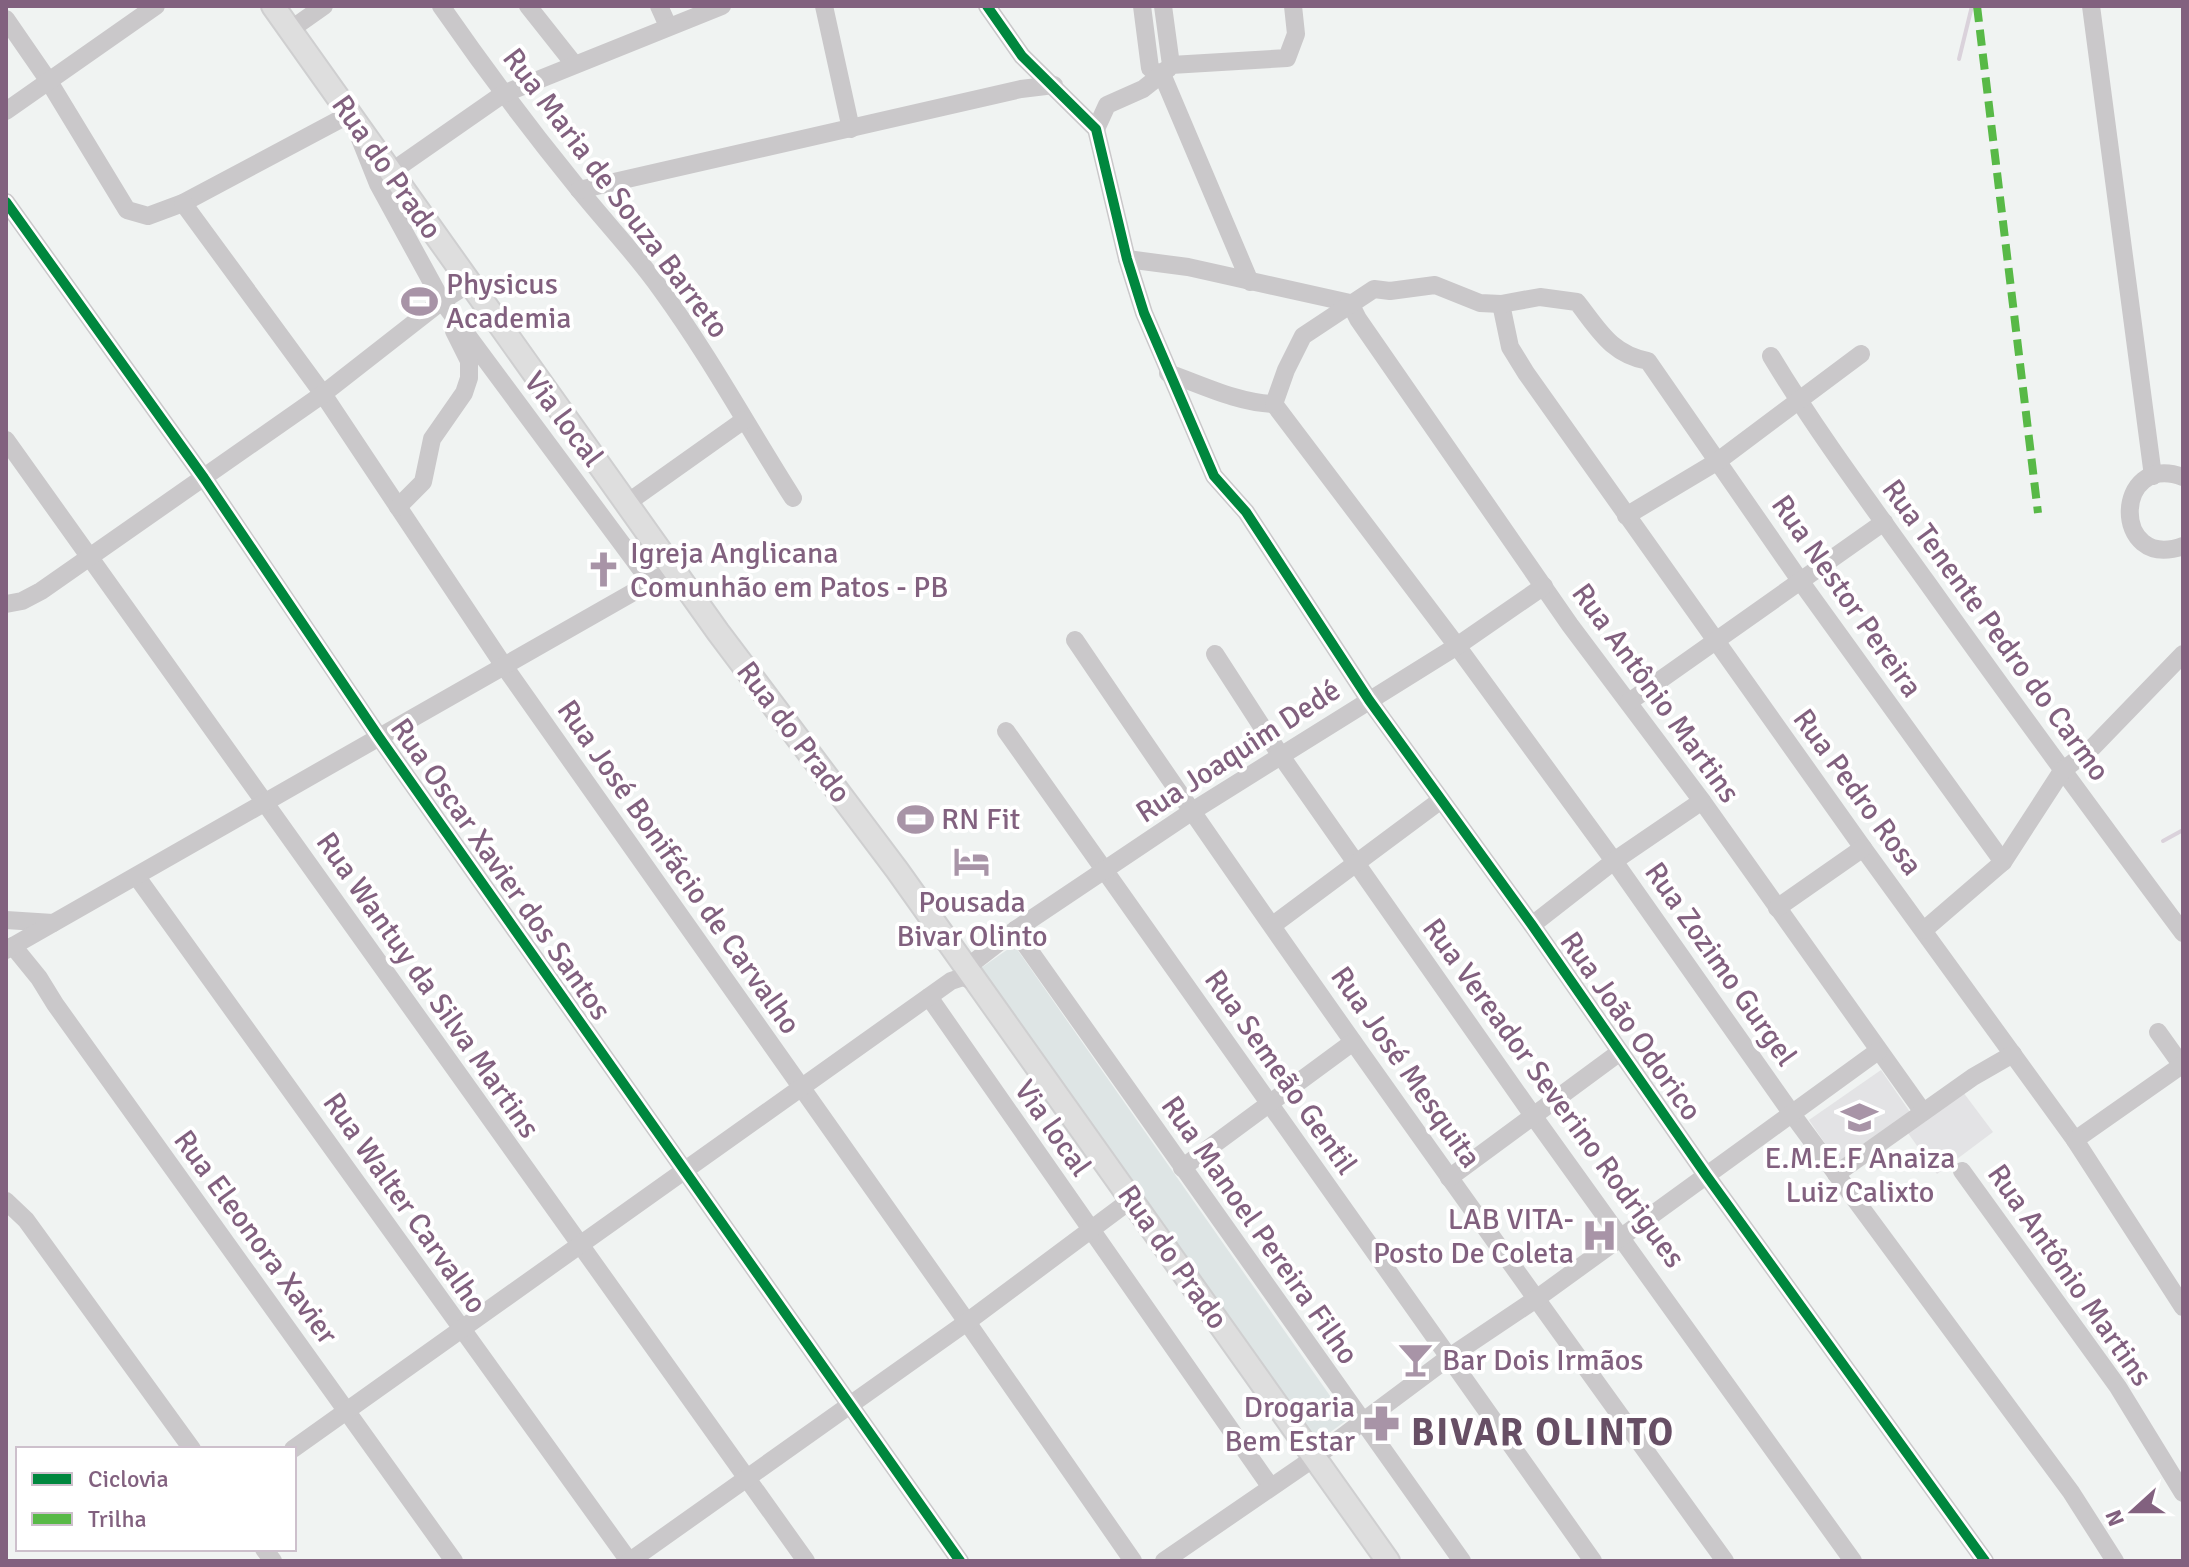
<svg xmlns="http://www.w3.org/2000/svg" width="2189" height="1567" font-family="Signika,sans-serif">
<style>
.built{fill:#e3e3e5}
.green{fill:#dee5e5}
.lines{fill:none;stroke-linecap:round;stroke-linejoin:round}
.stream{stroke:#dad2db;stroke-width:4}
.major-casing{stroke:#cfcfd0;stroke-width:26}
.minor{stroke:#cac8ca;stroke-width:18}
.major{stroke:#dedede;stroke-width:22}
.quiet{stroke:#58b947;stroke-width:8;stroke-dasharray:16 8;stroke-linecap:butt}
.cycleway-casing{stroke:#fff;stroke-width:15}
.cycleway{stroke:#00873e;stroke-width:10}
.labels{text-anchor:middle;stroke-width:8;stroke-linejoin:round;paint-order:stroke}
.street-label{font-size:30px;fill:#82617f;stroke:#fff}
.poi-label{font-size:30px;fill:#82617f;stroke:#fff;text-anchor:start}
.district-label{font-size:38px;font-weight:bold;letter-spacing:2px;fill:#674f65;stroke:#fff}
</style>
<rect width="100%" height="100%" fill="#f0f3f2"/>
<!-- built -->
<g class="built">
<path d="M1881 1070 1912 1115 1840 1165 1809 1120Z"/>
<path d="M1963 1092 1993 1132 1937 1174 1908 1133Z"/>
</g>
<!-- green -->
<path class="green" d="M1014 945 1347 1420 1314 1444 981 968Z"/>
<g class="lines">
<!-- stream -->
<g class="stream">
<path d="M1959 59 1972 6"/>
<path d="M2163 841 2183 830"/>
</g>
<defs>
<path id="major" d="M273 6 718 632 897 870 1388 1561"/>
</defs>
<!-- major casing -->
<use href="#major" class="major-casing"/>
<!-- minor -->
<g class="minor">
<path d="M441 6C484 68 529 128 577 187 605 222 636 254 662 291 710 357 749 429 793 498"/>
<path d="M528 6 574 64"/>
<path d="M659 6 668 26"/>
<path d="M824 6 851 129"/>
<path d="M987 6 1022 56 1096 129 1127 259 1144 313 1214 476 1246 512 1369 700 1532 925 1706 1175 1985 1561"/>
<path d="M1142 6 1150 68 1158 74 1168 69"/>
<path d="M1163 6 1171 65"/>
<path d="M2091 6 2153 476"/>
<path d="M6 19 48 80 127 210 148 216 183 203 350 114 378 184 442 301 651 583"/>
<path d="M290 30 324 6"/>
<path d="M1171 65 1287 58 1296 34 1293 6"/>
<path d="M6 111 156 6"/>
<path d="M1096 129 1107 105 1143 89 1162 74 1250 282"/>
<path d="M391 172 503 94 722 6"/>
<path d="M579 190 1021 89 1054 85"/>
<path d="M6 202 204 478 379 737 960 1561"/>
<path d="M183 203 323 394 504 666 967 1322 1133 1561"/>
<path d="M1127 259 1188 267 1350 303 1358 319 1570 625 1702 801 1923 1112"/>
<path d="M1501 304 1510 347 1526 373 1863 848 2075 1140 2183 1307"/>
<path d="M1771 356C1818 434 1873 507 1926 581 2010 699 2096 816 2183 933"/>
<path d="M1168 373C1202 385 1238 403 1274 404"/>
<path d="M1274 404 1457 646 1614 861 1792 1114 2071 1492 2115 1561"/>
<path d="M1274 404 1286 370 1303 336 1374 289 1390 291 1435 285 1480 303 1501 304 1540 297 1577 302C1599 330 1611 354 1648 361L1801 582 2003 862"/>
<path d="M6 440 806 1561"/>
<path d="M2183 477C2113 451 2111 572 2183 546"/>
<path d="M627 503 744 420"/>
<path d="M398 507 423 482 432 439 464 393 469 378V361L454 331"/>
<path d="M1626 516 1718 461 1861 354"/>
<path d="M6 604 22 601 41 591 323 394 442 301 470 283"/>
<path d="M1075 640C1285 951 1505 1256 1725 1561"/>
<path d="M1215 654 1281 756 1534 1117 1853 1561"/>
<path d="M1629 702 1884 522"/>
<path d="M1006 731 1593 1561"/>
<path d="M137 877 629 1561"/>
<path d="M1777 908 1863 848"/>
<path d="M6 920 53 923"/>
<path d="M1273 925 1441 800"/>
<path d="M1532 925 1614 861 1702 801"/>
<path d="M1015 930 1462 1561"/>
<path d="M1924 930 2003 862 2062 771 2093 747 2183 654"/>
<path d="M13 946 39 978 55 1004 454 1561"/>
<path d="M6 950 674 569"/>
<path d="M966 968 1015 930 1191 812 1457 646 1544 586"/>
<path d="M929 997 1270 1486"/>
<path d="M2158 1032 2183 1067"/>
<path d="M2075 1140 2182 1065"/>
<path d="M1182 1168 1353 1042"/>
<path d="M1962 1171 2118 1387 2183 1493"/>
<path d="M1836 1174 1973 1077 2013 1054"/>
<path d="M1449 1178 1620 1052"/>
<path d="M6 1201 26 1220 192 1449"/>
<path d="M293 1449 951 981 963 977 976 982"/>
<path d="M264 1549 273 1561"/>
<path d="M630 1561 967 1322 1132 1199"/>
<path d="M1164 1561 1314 1458 1448 1358 1536 1299 1878 1051"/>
</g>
<!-- major -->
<use href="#major" class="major"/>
<!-- quiet -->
<path class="quiet" d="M1977 6 2038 513"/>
<defs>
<g id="cycleway">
<path d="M987 6 1022 56 1096 129 1127 259 1144 313 1214 476 1246 512 1369 700 1532 925 1706 1175 1985 1561"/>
<path d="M6 202 204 478 379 737 960 1561"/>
</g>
</defs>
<!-- cycleway casing -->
<use href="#cycleway" class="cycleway-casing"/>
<!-- cycleway -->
<use href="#cycleway" class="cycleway"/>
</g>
<!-- icons -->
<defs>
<symbol id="stadium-bare" viewBox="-9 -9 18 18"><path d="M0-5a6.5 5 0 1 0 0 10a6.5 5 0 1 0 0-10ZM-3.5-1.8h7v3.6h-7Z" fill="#a894a7" stroke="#fff" stroke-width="2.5" paint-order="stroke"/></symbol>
<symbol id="church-bare" viewBox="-9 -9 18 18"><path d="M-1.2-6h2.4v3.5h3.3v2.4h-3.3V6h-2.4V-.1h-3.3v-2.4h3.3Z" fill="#a894a7" stroke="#fff" stroke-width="2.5" paint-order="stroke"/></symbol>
<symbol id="hotel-bare" viewBox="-9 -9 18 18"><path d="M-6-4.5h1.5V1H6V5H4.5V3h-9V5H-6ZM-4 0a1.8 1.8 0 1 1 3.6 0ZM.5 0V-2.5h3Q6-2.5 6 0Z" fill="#a894a7" stroke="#fff" stroke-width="2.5" paint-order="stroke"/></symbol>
<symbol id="school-bare" viewBox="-9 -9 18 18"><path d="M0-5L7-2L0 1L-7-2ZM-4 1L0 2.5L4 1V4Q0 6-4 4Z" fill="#a894a7" stroke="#fff" stroke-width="2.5" paint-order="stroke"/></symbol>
<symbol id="hospital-bare" viewBox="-9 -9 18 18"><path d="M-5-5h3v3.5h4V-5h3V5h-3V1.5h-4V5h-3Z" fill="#a894a7" stroke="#fff" stroke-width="2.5" paint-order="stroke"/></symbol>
<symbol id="bar-bare" viewBox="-9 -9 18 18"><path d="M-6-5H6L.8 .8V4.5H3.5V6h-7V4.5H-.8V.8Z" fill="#a894a7" stroke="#fff" stroke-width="2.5" paint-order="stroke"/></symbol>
<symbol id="pharmacy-bare" viewBox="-9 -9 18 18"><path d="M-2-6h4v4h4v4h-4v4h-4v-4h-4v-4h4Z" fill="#a894a7" stroke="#fff" stroke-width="2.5" paint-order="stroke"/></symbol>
</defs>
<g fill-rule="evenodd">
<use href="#stadium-bare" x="394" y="276" width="51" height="51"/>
<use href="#church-bare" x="578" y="544" width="51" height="51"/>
<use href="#stadium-bare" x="890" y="794" width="51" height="51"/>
<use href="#hotel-bare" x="946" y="836" width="51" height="51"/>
<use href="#school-bare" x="1834" y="1092" width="51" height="51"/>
<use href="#hospital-bare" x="1574" y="1210" width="51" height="51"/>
<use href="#bar-bare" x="1390" y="1334" width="51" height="51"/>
<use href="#pharmacy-bare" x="1356" y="1398" width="51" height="51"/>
</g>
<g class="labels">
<!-- street labels -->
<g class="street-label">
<text transform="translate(387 167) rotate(55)" y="10">Rua do Prado</text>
<text transform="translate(616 193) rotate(53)" y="10">Rua Maria de Souza Barreto</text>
<text transform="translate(564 419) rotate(53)" y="10">Via local</text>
<text transform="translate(1847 596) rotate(55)" y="10">Rua Nestor Pereira</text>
<text transform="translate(1996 630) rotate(54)" y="10">Rua Tenente Pedro do Carmo</text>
<text transform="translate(1656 693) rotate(54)" y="10">Rua Antônio Martins</text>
<text transform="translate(794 732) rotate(53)" y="10">Rua do Prado</text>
<text transform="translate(1238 751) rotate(-33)" y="10">Rua Joaquim Dedé</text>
<text transform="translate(1858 792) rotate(54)" y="10">Rua Pedro Rosa</text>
<text transform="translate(679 867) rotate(55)" y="10">Rua José Bonifácio de Carvalho</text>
<text transform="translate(501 869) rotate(55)" y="10">Rua Oscar Xavier dos Santos</text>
<text transform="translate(1721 964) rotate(55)" y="10">Rua Zozimo Gurgel</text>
<text transform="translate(428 985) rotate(55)" y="10">Rua Wantuy da Silva Martins</text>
<text transform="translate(1631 1026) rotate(55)" y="10">Rua João Odorico</text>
<text transform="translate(1406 1067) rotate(55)" y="10">Rua José Mesquita</text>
<text transform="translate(1281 1072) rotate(55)" y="10">Rua Semeão Gentil</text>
<text transform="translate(1554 1093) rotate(54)" y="10">Rua Vereador Severino Rodrigues</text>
<text transform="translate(1053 1128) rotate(55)" y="10">Via local</text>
<text transform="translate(405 1203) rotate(55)" y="10">Rua Walter Carvalho</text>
<text transform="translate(1260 1230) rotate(55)" y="10">Rua Manoel Pereira Filho</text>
<text transform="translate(256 1237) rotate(54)" y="10">Rua Eleonora Xavier</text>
<text transform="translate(1173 1257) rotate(55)" y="10">Rua do Prado</text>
<text transform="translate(2070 1275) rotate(55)" y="10">Rua Antônio Martins</text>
</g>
<!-- poi labels -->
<g class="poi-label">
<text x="446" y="294">Physicus<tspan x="446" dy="34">Academia</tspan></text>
<text x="630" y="563">Igreja Anglicana<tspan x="630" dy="34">Comunhão em Patos - PB</tspan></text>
<text x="941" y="829">RN Fit</text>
<text x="972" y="912" text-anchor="middle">Pousada<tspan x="972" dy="34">Bivar Olinto</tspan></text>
<text x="1860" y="1168" text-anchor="middle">E.M.E.F Anaiza<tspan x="1860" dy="34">Luiz Calixto</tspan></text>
<text x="1574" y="1229" text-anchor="end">LAB VITA-<tspan x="1574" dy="34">Posto De Coleta</tspan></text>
<text x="1442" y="1370">Bar Dois Irmãos</text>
<text x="1355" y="1417" text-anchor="end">Drogaria<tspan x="1355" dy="34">Bem Estar</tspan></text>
</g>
<!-- district labels -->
<g class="district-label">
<text x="1543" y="1445">BIVAR OLINTO</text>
</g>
</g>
<!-- border -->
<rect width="2189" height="1567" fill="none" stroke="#82617f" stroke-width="16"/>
<!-- legend -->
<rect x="16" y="1447" width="280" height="104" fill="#ffffff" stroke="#cdc0cc" stroke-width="2"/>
<rect x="32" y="1473" width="40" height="12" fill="#00873e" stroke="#cdc0cc" stroke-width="2"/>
<text x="88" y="1487" font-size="24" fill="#82617f">Ciclovia</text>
<rect x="32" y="1513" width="40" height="12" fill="#58b947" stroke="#cdc0cc" stroke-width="2"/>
<text x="88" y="1527" font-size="24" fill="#82617f">Trilha</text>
<!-- north arrow -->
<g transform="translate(2133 1511) rotate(249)" stroke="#ffffff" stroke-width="6" paint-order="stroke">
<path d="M0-6L14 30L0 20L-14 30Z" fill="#82617f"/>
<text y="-12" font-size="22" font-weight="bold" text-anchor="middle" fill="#82617f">N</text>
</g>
</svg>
